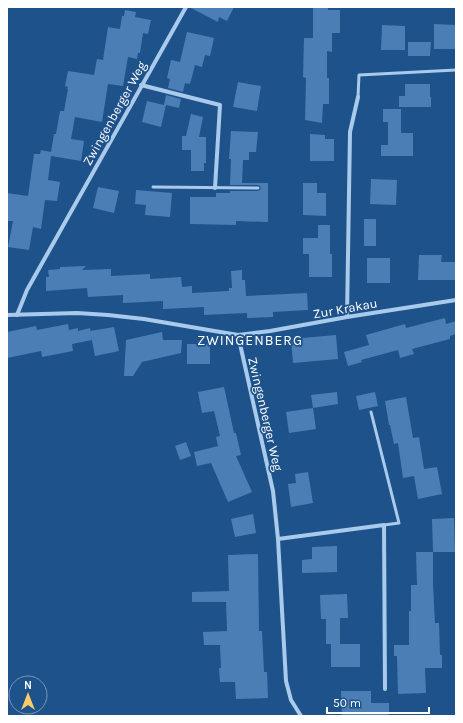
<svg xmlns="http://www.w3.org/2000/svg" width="463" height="723" font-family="Karla,sans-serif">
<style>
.building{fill:#4a7eb5}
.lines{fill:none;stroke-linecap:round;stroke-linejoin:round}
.service{stroke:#aacaec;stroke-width:3}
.minor{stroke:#aacaec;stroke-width:4}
.labels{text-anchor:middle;stroke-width:3.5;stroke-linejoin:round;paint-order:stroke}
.street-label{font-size:13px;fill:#fff;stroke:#1e528b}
.neighbourhood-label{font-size:14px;letter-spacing:1px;fill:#fff;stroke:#1e528b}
</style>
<rect width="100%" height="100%" fill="#1e528b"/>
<!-- building -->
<g class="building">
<path d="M189 7H234L227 21 219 17 218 22Z"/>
<path d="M313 7H328V10H340V33H332V52L327 51V78H329V104H323L322 123 305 120 306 78 303 77 304 38H313Z"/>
<path d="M125 10 136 12 135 17 151 20 148 34 143 33 140 53H138L137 59 128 57 123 86 108 84 102 122 75 117 71 139 84 141 81 161 51 156 48 180 60 182 57 201 45 200 41 229 33 227 29 250 8 247 13 221H7V193L28 196 34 154H40L41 150 51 152 54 134H56L60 111H64L68 89H67L68 87 65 86 68 71 94 75 97 59 103 60 108 27 120 29 122 16H124Z"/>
<path d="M434 24 456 25V49H434Z"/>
<path d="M382 25 405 26V50H381Z"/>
<path d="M187 32 214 38 210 56 205 55 202 67 195 65 190 84 185 83 183 92 168 88 170 79 167 78 171 60 180 62Z"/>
<path d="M408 42H431L430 56H408Z"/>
<path d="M238 82 261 86 257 111 233 107Z"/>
<path d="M405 84H430V97H431V107H399V96H405Z"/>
<path d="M166 95 181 99 179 108 166 105 161 127 142 122 147 101 164 105Z"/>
<path d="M383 109H401V133H413V156H381V145H388V122H383Z"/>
<path d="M191 114 203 117 199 137H206V163H204V171H191V150H182V136H186Z"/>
<path d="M231 131 258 132 256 152H249V160H243L242 183H268V222L236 221V225L190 224V197H216V193H230V191H258L261 189 260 186 258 185H230L231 159H229Z"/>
<path d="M310 134 325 135V139H334V161H310Z"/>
<path d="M371 179 397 180 396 205 370 204Z"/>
<path d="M303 183H317V193H326V216L303 215Z"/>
<path d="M98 187 119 191 114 213 93 208Z"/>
<path d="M136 190 172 193 170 217 145 215 146 205 135 204Z"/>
<rect x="364" y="219" width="12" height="27"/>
<path d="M318 225H330V254H332V277H309V254H303V238H318Z"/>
<path d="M419 255H442L441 262H456V280H418Z"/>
<rect x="367" y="258" width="23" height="25"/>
<path d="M86 266 82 270 111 269V276L150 274V279L181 277 182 287 192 286V293L229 291V288H232L231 271 242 270V280H245L246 296 307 293 308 310 273 312V317L247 318V313L204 315V307L163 309V301L123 303V295L88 297 87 288 46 291V277H49L48 270 60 269V267Z"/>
<path d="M445 318 446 324 456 321V334L450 336V339L412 349 414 354 400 358 398 350 361 360 362 362 348 366 344 352 369 345 366 335 405 324 406 328Z"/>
<path d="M68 324 69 330 78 328V331L90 328 92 340 72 344 73 351 42 357 41 351 7 358V332L36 326 37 330Z"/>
<path d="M114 327 119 351 95 356 90 331Z"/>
<path d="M162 332 163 340H182L181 353 142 362 133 376H124L126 340Z"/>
<path d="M336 335 338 359 293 363 291 339Z"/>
<rect x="187" y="344" width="23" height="20"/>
<path d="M224 387 234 433H236L241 455 236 456 252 492 228 502 211 463 197 466 194 452 218 446 216 437 220 436 214 411 202 413 198 392Z"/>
<path d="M337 392 338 404 313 408 311 395Z"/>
<path d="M375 392 378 406 359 410 356 396Z"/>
<path d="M406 397 413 438 419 437 424 469 437 467 442 494 418 499 414 476 403 478 398 443 394 444 390 425H389L385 401Z"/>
<path d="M313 408 316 429 289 433 286 412Z"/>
<path d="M186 442 191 456 180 460 175 446Z"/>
<path d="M308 472 313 503 291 507 288 484 296 483 295 474Z"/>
<path d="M253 514 256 533 235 537 231 519Z"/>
<path d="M454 518 455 552H433L432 519Z"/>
<path d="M337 546V572L302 573V560L312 559V547Z"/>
<path d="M416 552H433V585L435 623H439L440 655H442V668H425L426 693 398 694 397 656H394V645H409V611H411V585H417Z"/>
<path d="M258 554 259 631H262L264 672H267L268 698 236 699 235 682H220L219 668H221L220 645H204L203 632 227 631 226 602H192V592L229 591 228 555Z"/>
<path d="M347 594 348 618H340V644H326V619H321L320 595Z"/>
<rect x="331" y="644" width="29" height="23"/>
<path d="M341 691H371V703H389V716H342Z"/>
</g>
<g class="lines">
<!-- service -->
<g class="service">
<path d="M358 97 359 75 456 70"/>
<path d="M153 187 258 188"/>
<path d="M371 412 399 523 384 525"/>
</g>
<!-- minor -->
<g class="minor">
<path d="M141 85 220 105 215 188"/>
<path d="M7 315 77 313 108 315 144 319 238 335 270 331 347 317 456 300"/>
<path d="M17 315 27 290 186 7"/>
<path d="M347 317 350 132 358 97"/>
<path d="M238 335 273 491 278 539 286 681 291 700 301 716"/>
<path d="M278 539 384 525 385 689"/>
</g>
</g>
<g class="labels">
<!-- street labels -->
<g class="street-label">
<text transform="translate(114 113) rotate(-61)" y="5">Zwingenberger Weg</text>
<text transform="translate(345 308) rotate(-10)" y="5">Zur Krakau</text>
<text transform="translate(266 414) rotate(77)" y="5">Zwingenberger Weg</text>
</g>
<!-- neighbourhood labels -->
<g class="neighbourhood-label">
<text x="250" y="345">ZWINGENBERG</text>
</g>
</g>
<!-- border -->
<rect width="463" height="723" fill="none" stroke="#ffffff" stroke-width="16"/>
<!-- north arrow -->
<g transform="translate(28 695)"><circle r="19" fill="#1e528b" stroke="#7897b9"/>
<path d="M0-3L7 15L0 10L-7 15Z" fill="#fbcb69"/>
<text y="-6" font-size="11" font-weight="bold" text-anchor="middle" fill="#ffffff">N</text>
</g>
<!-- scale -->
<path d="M327 707v6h102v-6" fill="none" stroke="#ffffff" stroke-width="2"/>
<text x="333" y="707" font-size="12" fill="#ffffff" stroke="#1e528b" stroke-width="3" paint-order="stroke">50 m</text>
</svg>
